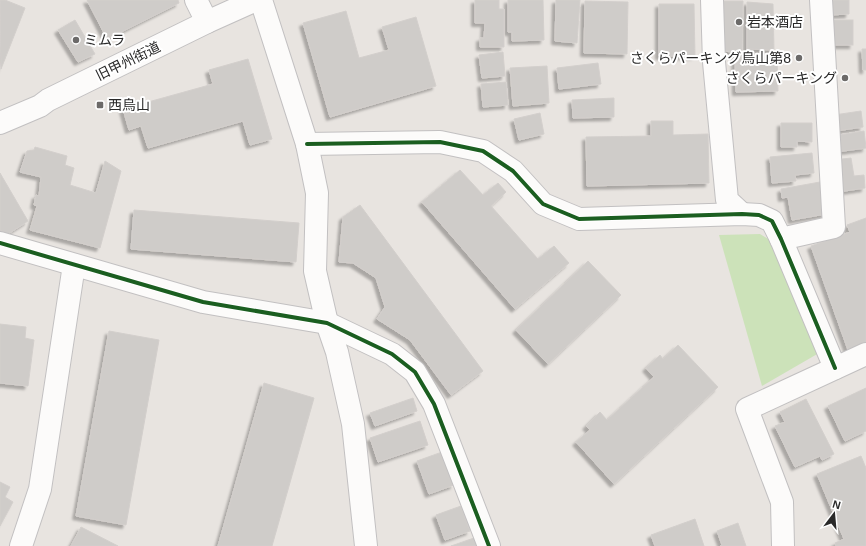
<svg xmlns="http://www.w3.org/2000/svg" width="866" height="546" font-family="Arial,'Noto Sans JP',sans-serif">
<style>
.green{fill:#cce2b9}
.building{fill:#cfccc9;stroke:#d3cfcc;filter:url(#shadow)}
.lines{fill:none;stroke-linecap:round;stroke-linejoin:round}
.minor-casing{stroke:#c2c0c1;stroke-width:24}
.minor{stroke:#fcfbfa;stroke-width:22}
.cycleway-casing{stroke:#fff;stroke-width:6}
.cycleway{stroke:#1b5e20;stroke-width:4}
.poi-dot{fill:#6c6a69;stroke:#fff;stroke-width:1.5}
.labels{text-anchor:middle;stroke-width:4;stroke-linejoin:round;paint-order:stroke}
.poi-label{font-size:14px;fill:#292929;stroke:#fff;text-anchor:start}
.street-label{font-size:14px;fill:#292929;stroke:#fff}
</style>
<defs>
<filter id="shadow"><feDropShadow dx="-3.5" dy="3.5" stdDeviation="1" flood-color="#0004"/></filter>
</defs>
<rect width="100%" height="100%" fill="#e8e4e0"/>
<!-- green -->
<path class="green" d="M760 234 775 243 819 353 762 386 719 235Z"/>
<!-- building -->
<g class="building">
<path d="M0 0H5L25 8 1 69Z"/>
<path d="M87 0H178L179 3 107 39Z"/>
<path d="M475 0H499V9H504V47H480V38H484L485 23H475Z"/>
<path d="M508 0H543L544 40 512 41V32H508Z"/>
<path d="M556 0H580L577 43 555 41Z"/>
<path d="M830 0H849V14L830 15Z"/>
<path d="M585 1 628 2 627 54 584 53Z"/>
<path d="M723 1H743L742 53 723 51Z"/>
<path d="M747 2 773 4 774 50 747 49Z"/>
<path d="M659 4H694L695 56H659Z"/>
<path d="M346 11 359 58 389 50 382 27 416 17 436 86 330 117 303 23Z"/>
<path d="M75 20 95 54 78 62 58 30Z"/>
<rect x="830" y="20" width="23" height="25"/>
<path d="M862 49H866V70H863Z"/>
<path d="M503 52 505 76 482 78 479 55Z"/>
<path d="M777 54 778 91 736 92 735 55Z"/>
<path d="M248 59 272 139 250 145 243 121 148 148 141 126 129 130 123 109 213 84 209 70Z"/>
<path d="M598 63 601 84 559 89 557 68Z"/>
<path d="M547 66 549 103 513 106 510 68Z"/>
<path d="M506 82 508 105 483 107 481 84Z"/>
<path d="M614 98V117L573 118 572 100Z"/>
<path d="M861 111 863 127 836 131 834 115Z"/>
<path d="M540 113 544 134 519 140 514 119Z"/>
<path d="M651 121H673V135L708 134 709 183 587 186 586 137 651 136Z"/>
<path d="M781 123H812V142L797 141V147H781Z"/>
<path d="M864 131 866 148 836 152 833 136Z"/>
<path d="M35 147 67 156 65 165 74 168 70 185 96 193 105 161 121 171 100 248 30 230 37 206 34 205 36 195 39 196 41 177 20 172 27 151 34 150Z"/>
<path d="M812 153 814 173 795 175 796 181 772 183 770 157Z"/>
<path d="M851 158 854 176 864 175 865 188 838 192 833 160Z"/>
<path d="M460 170 483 195 498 183 506 192 491 206 538 259 554 246 569 263 515 309 422 202Z"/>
<path d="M0 173 28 221 8 234 0 230Z"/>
<path d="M820 182 826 214 792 220 788 197 782 198 781 189Z"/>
<path d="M360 205 483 371 451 395 410 340 377 319 385 307 376 278 353 263 339 262 343 217Z"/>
<path d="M134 210 299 223 296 262 131 249Z"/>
<path d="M866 218V344L848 350 811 246 850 232 847 225Z"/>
<path d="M588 261 621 295 548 364 516 330Z"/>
<path d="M0 324 26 327 25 338 34 340 28 386 0 383Z"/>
<path d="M109 331 159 340 126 525 76 516Z"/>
<path d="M678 345 718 387 614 484 576 442 590 430 586 426 600 412 607 420 654 377 646 368 660 355 663 359Z"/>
<path d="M264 383 314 398 272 546H218Z"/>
<path d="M866 388V431L845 441 828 406Z"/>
<path d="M413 398 417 411 375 426 370 413Z"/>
<path d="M806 399 834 454 822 460 820 456 795 467 775 426 785 422 780 412Z"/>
<path d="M420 421 428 445 378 462 370 438Z"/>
<path d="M442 452 454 485 429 494 417 461Z"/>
<path d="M861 456 866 468V546H836L835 543 844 539 817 474Z"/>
<path d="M0 482 10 487 5 497 13 502 0 526Z"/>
<path d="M461 506 470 531 445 540 436 515Z"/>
<path d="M695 519 704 546H655L651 535Z"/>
<path d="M738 523 746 546H720L722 545 717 531Z"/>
<path d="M81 527 118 546H71Z"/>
<path d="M474 538 477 546H451Z"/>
</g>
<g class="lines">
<defs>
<g id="minor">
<path d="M196 0 207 22"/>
<path d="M261 0 307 144 317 193 315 271 327 323 337 352 353 424 366 546"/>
<path d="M712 0 714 62 727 200 742 214"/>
<path d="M0 123 40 106 48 100 207 22 256 0"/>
<path d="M307 144 440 142 483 151 513 171 543 204 579 219 742 214 759 215 772 221 781 239 835 368"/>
<path d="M781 239 834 227 821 0"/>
<path d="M0 243 203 302 327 323 392 354 415 372 434 404 489 546"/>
<path d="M21 546 40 489 74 265"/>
<path d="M783 546 782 502 747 409 866 354"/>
</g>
</defs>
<!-- minor casing -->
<use href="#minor" class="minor-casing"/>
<!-- minor -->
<use href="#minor" class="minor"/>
<defs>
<g id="cycleway">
<path d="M307 144 440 142 483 151 513 171 543 204 579 219 742 214 759 215 772 221 781 239 835 368"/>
<path d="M0 243 203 302 327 323 392 354 415 372 434 404 489 546"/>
</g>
</defs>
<!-- cycleway casing -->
<use href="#cycleway" class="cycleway-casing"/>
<!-- cycleway -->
<use href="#cycleway" class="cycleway"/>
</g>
<!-- markers -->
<g class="poi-dot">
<circle cx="739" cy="22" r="4"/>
<circle cx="76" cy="40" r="4"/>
<circle cx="799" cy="58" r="4"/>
<circle cx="845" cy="78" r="4"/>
<rect x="96" y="101" width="8" height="8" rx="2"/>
</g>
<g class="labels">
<!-- poi labels -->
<g class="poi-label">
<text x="747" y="27">岩本酒店</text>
<text x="84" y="45">ミムラ</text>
<text x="791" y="63" text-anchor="end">さくらパーキング烏山第8</text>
<text x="837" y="83" text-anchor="end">さくらパーキング</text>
<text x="108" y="110">西烏山</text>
</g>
<!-- street labels -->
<g class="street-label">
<text transform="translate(128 61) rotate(-26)" y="5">旧甲州街道</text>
</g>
</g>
<!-- north arrow -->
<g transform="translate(834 514) rotate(16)" stroke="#ffffff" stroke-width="3" paint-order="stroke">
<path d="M0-3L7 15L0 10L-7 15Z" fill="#292929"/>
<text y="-6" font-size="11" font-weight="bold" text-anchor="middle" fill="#292929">N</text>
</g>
</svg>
